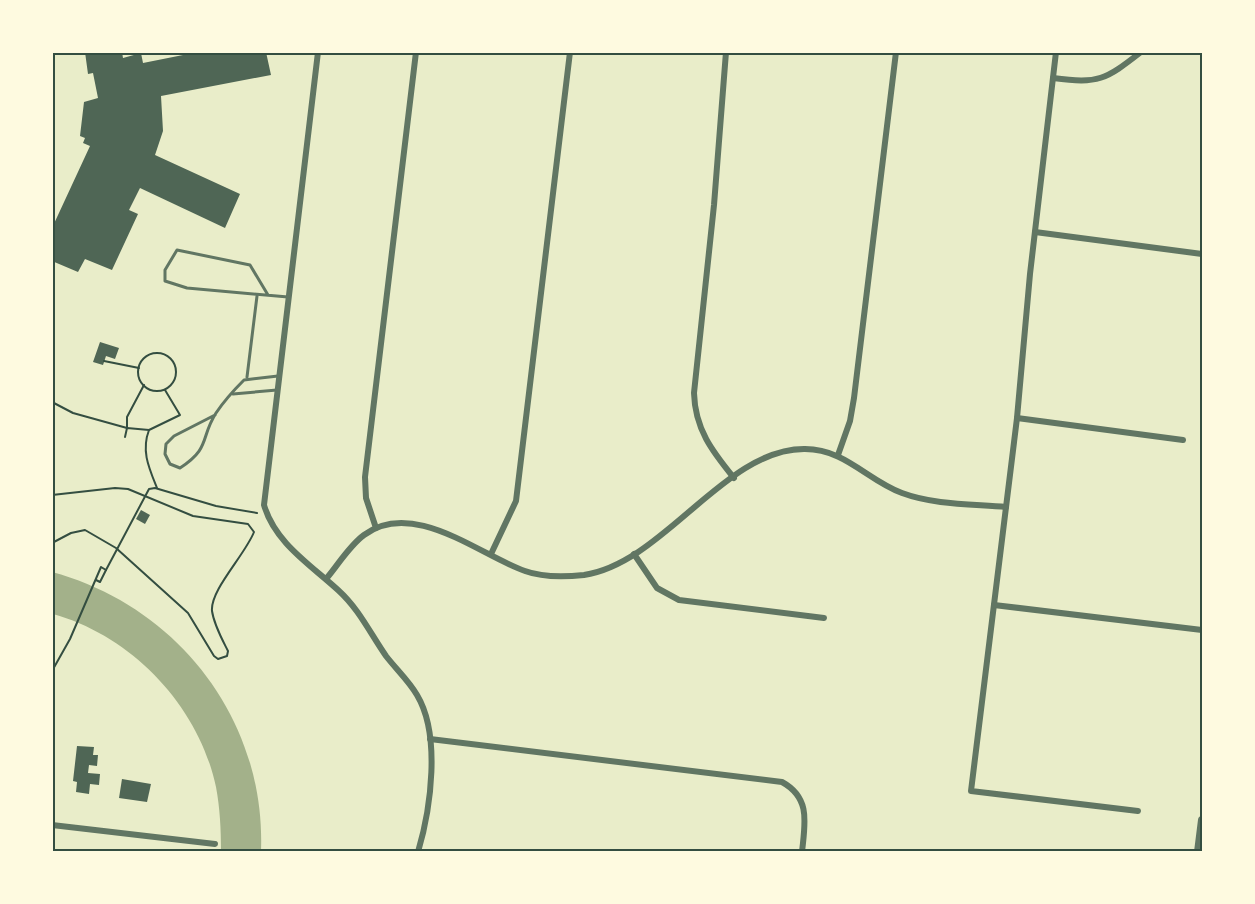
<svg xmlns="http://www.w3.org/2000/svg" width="1255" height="904" font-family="Inter,sans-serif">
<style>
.water{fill:#a3b18a}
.building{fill:#4f6655}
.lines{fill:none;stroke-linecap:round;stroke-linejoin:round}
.path{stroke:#344e41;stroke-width:2}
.service{stroke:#617663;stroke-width:3}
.minor{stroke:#617663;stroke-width:6}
.tertiary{stroke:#617663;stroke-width:8}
.neatline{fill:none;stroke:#344e41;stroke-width:2}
</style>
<rect width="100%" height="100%" fill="#e9edc9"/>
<!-- water -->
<path class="water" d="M52 572C178 606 266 720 261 851H221C221 830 220 808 216 787 199 706 132 636 53 614Z"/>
<!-- building -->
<g class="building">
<path d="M85 52H122L123 58 141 53 143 63 198 52H266L271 75 161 96 163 131 155 155 240 194 225 228 140 188 129 210 138 214 112 270 85 259 78 272 52 261V228L90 146 83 143 85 138 80 136 84 102 98 98 93 73 88 74Z"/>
<path d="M100 342 119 348 115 359 106 356 103 365 93 362Z"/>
<path d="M141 510 150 515 145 524 136 519Z"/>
<path d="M77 746 94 747 93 755H98L97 766 89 765 88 773 100 774 99 785 90 784 89 794 76 792 77 782 73 781Z"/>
<path d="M122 779 151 784 147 802 119 798Z"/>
</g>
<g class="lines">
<!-- path -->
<g class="path">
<circle cx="157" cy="372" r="19"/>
<path d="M104 361 139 368"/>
<path d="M52 402 73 413 127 428V417L144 385"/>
<path d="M149 430 180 415 165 390"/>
<path d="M125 437 127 428 149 430C141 451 149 468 157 488"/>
<path d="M52 495 115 488 128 489 193 516 248 524 254 532C245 555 210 590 212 611 214 625 222 639 228 651L227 656 218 659 214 656 188 613 116 548 85 530 71 533 52 543"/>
<path d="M96 580 100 582 106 570"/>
<path d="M52 671 70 639 101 567 106 570 149 489 155 488 216 506 257 513"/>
</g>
<!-- service -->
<g class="service">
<path d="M268 295 250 265 177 250 165 270V281L187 288 288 297"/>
<path d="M247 377 257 296"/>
<path d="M233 394 277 390"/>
<path d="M215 415 174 436 166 444 165 454 170 464 180 468C211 448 200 438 216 413 224 401 234 390 244 380L278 376"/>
</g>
<!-- minor -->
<g class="minor">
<path d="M318 52 264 505C275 543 311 565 338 590 359 609 370 633 386 656 396 669 409 681 417 695 441 735 431 808 418 852"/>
<path d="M726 52 714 205 694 393C695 429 712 451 734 478"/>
<path d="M1056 52 1030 274 1017 418 971 791 1138 811"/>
<path d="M1053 78C1099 84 1105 80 1141 52"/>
<path d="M1035 232 1202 254"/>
<path d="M1017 418 1183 440"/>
<path d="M838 455 850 421 854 398 896 52"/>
<path d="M376 528 366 498 365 477 416 52"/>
<path d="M491 554 516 501 570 52"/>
<path d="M634 554 657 588 679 600 824 618"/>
<path d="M326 579C338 565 349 546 364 535 413 498 481 556 525 571 544 578 565 577 584 575 664 563 725 448 805 449 845 449 867 480 902 493 934 505 973 504 1006 507"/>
<path d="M994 605 1202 630"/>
<path d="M430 739 782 782C811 798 805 823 802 852"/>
<path d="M52 825 215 844"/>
</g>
<!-- tertiary -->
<path class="tertiary" d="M1198 852 1202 820"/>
</g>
<!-- border -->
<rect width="1255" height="904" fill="none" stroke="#fefae0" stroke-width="108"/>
<rect x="54" y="54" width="1147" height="796" class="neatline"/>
</svg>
